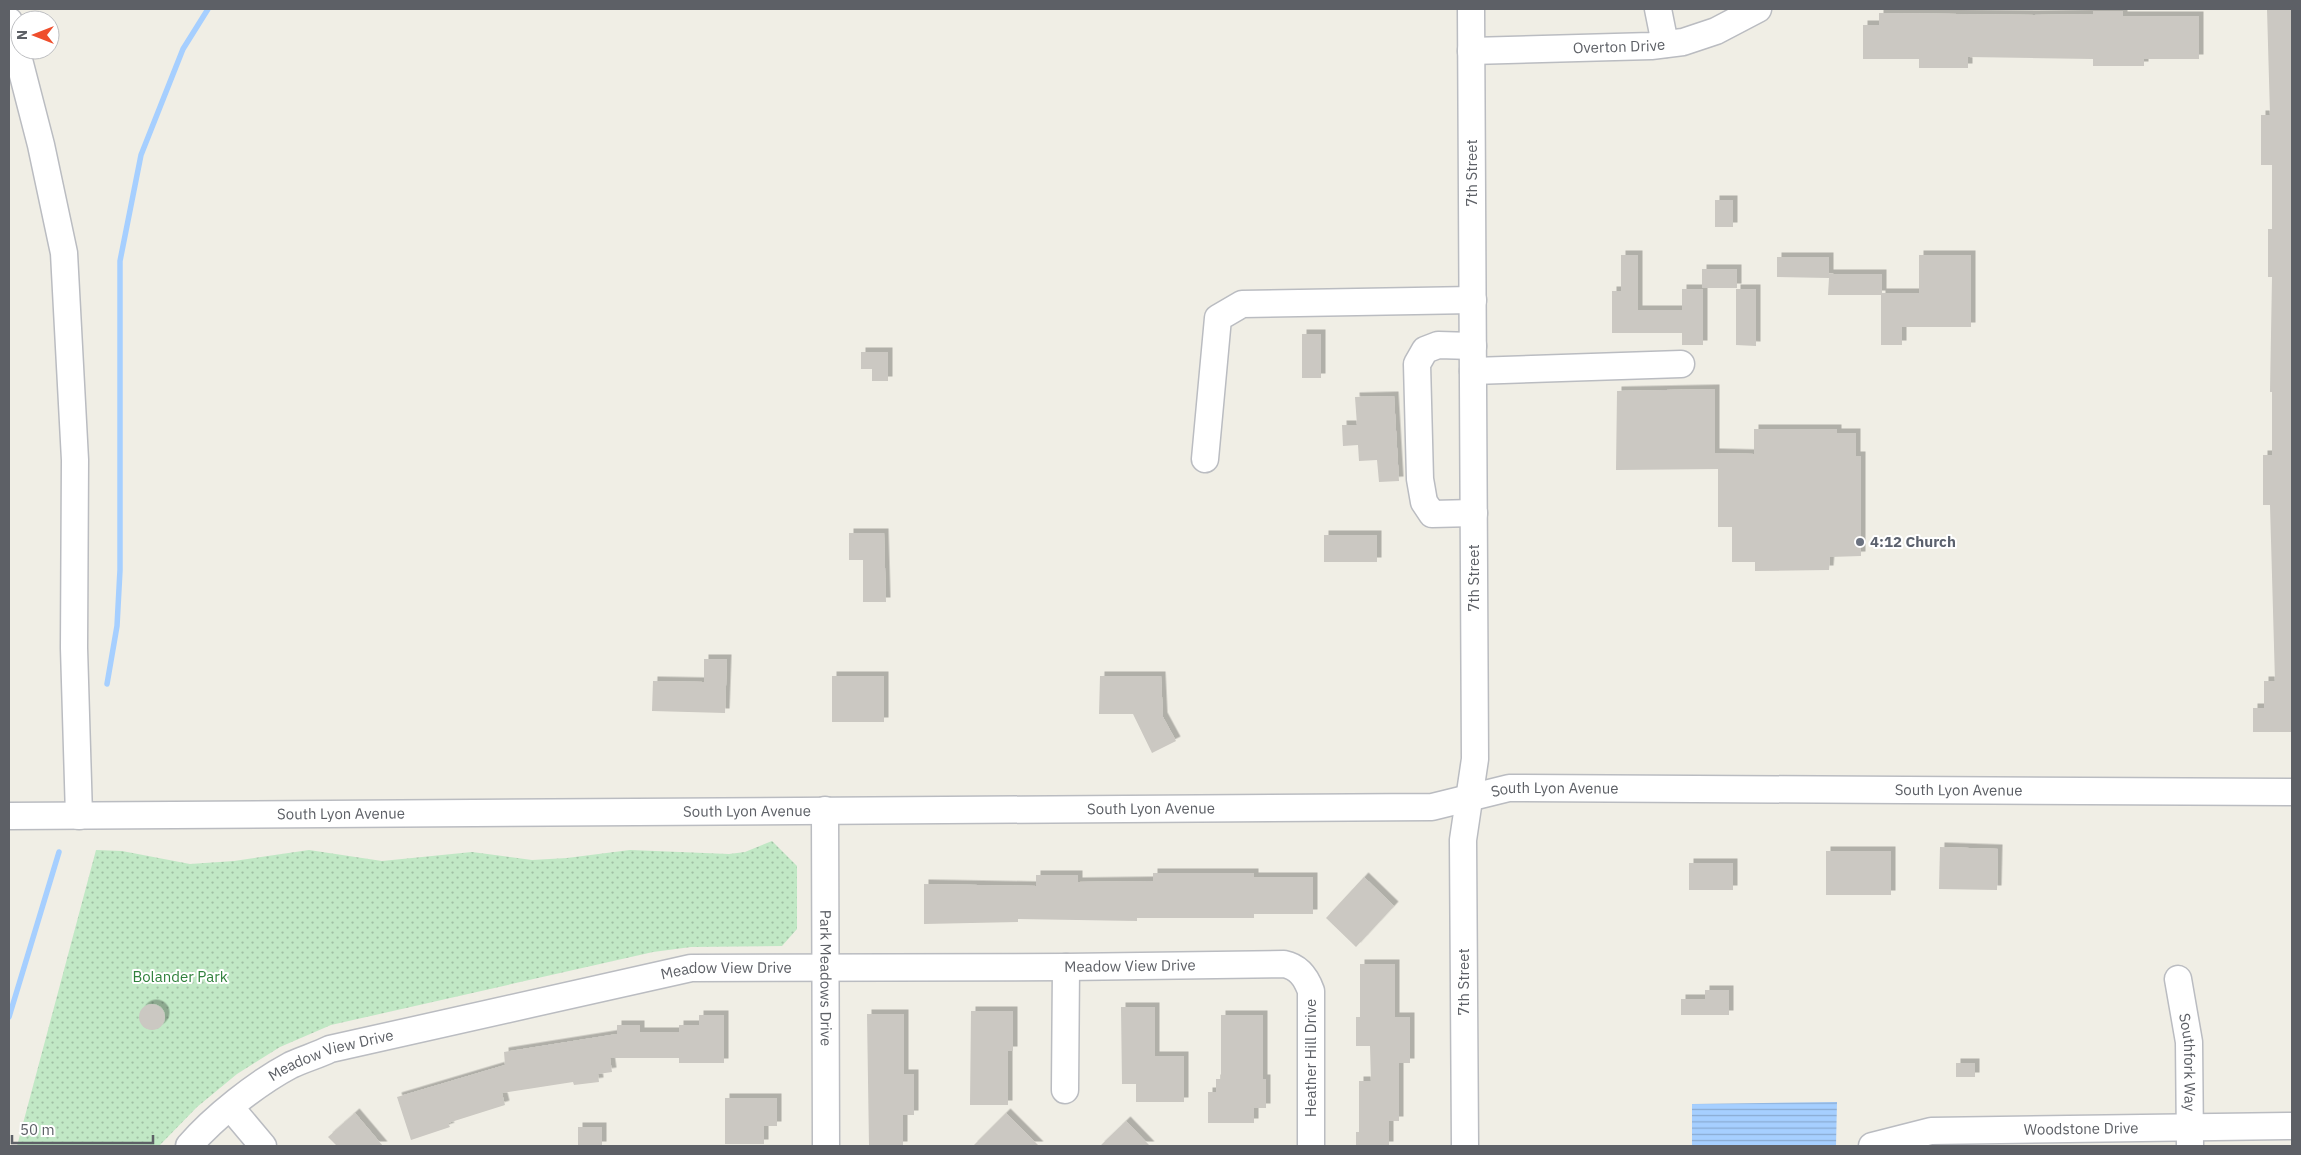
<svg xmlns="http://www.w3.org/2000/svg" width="2301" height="1155" font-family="'IBM Plex Sans',sans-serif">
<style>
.park{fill:url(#park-dots)}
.water{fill:url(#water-rules)}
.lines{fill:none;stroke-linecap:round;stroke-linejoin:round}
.stream{stroke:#a6cfff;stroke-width:5.5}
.building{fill:#cbc8c2;filter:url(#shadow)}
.minor-casing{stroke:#babcc1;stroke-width:29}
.minor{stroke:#fff;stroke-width:26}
.worship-dot{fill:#6b7280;stroke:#fff;stroke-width:2}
.labels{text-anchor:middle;stroke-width:4;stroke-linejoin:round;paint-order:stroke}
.street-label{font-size:15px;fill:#5d6066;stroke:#fff}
.worship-label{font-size:15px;font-weight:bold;fill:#5b616d;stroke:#fff;text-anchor:start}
.park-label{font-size:15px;fill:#30813c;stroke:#fff}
</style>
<defs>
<pattern id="park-dots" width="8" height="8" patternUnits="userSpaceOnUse" patternTransform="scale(1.25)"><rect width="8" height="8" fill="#c1e8c5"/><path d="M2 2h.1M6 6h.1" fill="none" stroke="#a0bfa4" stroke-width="1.8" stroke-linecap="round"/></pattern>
<pattern id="water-rules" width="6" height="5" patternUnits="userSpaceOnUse" patternTransform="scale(1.25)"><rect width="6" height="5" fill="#a6cfff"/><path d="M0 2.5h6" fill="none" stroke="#8aabd2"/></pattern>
<filter id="shadow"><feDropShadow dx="4.5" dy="-4.5" stdDeviation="0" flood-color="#0004"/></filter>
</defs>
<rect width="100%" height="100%" fill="#f0eee5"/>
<!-- park -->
<path class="park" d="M772 841 797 866V929L782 946 691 947 653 952 331 1025 280 1047 237 1074 197 1107 159 1146H17L96 850 122 851 190 864 234 861 309 850 382 861 472 852 532 860 567 858 630 850 729 854 745 852Z"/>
<!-- water -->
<path class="water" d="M1837 1102 1836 1146H1692V1104Z"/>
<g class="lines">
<!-- stream -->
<g class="stream">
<path d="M107 684 117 626 120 570V261L141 155 183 49 208 9"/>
<path d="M9 1017 59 852"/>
</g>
</g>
<!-- building -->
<g class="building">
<path d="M2267 9H2292V732H2253V708H2264V681H2275L2270 505H2263V455H2272V392H2270L2272 277H2268V229H2272V165H2261V115H2270Z"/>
<path d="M2093 11H2123V16H2199V59H2144V66H2093V59L1968 57V68H1919V59H1863V25H1879V13L2034 15 2093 14Z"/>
<rect x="1715" y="200" width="18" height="27"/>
<path d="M1621 255H1638V310H1682V289H1703V345H1682V333H1612V291H1621Z"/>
<path d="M1919 255H1971V327H1902V345H1881V295H1828L1829 278 1777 277V257H1829V274H1882V293H1919Z"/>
<rect x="1702" y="269" width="35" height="19"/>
<path d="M1736 289H1756V346L1736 345Z"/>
<rect x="1302" y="334" width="19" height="44"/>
<path d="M861 352H888V381H872V369H861Z"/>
<path d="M1715 389V453L1754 454V429H1837V433H1856V456H1861V556L1830 557 1829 570 1755 571V562H1732V527H1718V469L1616 470 1617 391Z"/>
<path d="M1394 396 1399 481 1379 482 1377 460 1359 461 1358 445 1343 446 1342 425H1357L1355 397Z"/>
<path d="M849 533H884L886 602H863V560H849Z"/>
<rect x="1324" y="535" width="53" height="27"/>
<path d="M704 659H727L725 713 652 711 653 681 704 682Z"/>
<rect x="832" y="676" width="52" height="46"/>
<path d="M1100 676H1161L1163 717 1176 741 1152 753 1133 714H1099Z"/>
<path d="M1940 847 1998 849 1997 890 1939 889Z"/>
<rect x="1826" y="851" width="65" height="44"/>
<rect x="1689" y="863" width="44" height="27"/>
<path d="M1153 873H1254V877H1313V914H1254V918H1137V921L1018 919V922L924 924V884L1036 886V875H1078V882L1153 881Z"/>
<path d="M1364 877 1394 906 1356 947 1326 918Z"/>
<path d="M1360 964H1395V1017H1410V1063H1399V1121H1389V1146H1356V1132H1359V1081H1371L1370 1046H1356V1017H1360Z"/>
<path d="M1705 990H1729V1015H1681V999H1705Z"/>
<circle cx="152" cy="1017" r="13"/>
<path d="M1121 1007H1155V1056H1184V1102H1136V1084H1122Z"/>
<path d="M971 1011H1013V1051H1008V1105H970Z"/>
<path d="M867 1014H904V1074H914V1115H903V1146H869Z"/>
<path d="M699 1015H724V1063H679V1058H610L612 1072 598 1074 599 1082 574 1085 573 1082 502 1093 505 1105 448 1123 450 1127 411 1140 397 1097 505 1065 504 1052 617 1034V1025H640V1032H679V1025H699Z"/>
<path d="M1221 1015H1263V1079H1266V1108H1254V1123H1208V1092H1216V1079H1221Z"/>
<rect x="1956" y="1063" width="19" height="14"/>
<path d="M725 1098H777V1126H764V1144H725Z"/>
<path d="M355 1113 383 1146H337L328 1137Z"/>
<path d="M1006 1113 1039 1146H973Z"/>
<path d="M1126 1121 1150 1146H1100Z"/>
<rect x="578" y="1127" width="24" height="19"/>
</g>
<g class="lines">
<defs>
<g id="minor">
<path d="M1658 9 1665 44"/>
<path d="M9 21 41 145 64 253 75 460 74 648 79 816"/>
<path id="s1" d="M1471 51 1651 46 1683 42 1716 31 1758 9"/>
<path d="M1473 346 1438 345 1425 350 1417 364 1420 479 1424 502 1432 514 1474 513"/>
<path d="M1473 371 1681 364"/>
<path d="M1205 459 1218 318 1242 304 1473 300"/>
<path id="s2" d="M825 810 826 1146"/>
<path id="s3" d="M9 816 1432 807 1509 788 2292 792"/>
<path id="s4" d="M2178 979 2189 1042 2190 1146"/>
<path d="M1065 1090 1066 967"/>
<path d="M231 1108 263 1146"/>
<path id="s5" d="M189 1146C214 1117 257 1083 291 1065 304 1059 318 1055 330 1049L691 968 1066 967 1284 964C1299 967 1306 977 1311 991V1146"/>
<path d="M1465 1146 1463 840 1475 759 1471 9"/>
<path id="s6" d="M1872 1146 1931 1131 2292 1126"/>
</g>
</defs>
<!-- minor casing -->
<use href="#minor" class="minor-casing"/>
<!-- minor -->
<use href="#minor" class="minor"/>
</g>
<!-- markers -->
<circle class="worship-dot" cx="1860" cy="542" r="5"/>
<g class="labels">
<!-- street labels -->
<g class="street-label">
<text dy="5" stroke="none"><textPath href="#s1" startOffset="148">Overton Drive</textPath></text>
<text transform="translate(1472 173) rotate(-90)" y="5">7th Street</text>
<text transform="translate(1474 578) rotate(-90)" y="5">7th Street</text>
<text dy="5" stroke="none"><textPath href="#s3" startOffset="1952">South Lyon Avenue</textPath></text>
<text dy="5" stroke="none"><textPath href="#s3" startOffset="1548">South Lyon Avenue</textPath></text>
<text dy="5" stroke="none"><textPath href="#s3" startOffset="1142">South Lyon Avenue</textPath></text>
<text dy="5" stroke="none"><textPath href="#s3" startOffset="738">South Lyon Avenue</textPath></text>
<text dy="5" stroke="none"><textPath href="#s3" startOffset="332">South Lyon Avenue</textPath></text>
<text dy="5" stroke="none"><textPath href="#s5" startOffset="982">Meadow View Drive</textPath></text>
<text dy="5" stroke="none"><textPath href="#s5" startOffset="578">Meadow View Drive</textPath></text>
<text dy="5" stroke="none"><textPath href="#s2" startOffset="168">Park Meadows Drive</textPath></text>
<text transform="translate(1464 982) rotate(-90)" y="5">7th Street</text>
<text dy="5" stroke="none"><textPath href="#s5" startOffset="172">Meadow View Drive</textPath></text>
<text transform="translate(1311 1058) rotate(-90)" y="5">Heather Hill Drive</text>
<text dy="5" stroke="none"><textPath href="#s4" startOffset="84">Southfork Way</textPath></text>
<text dy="5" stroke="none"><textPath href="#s6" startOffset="211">Woodstone Drive</textPath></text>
</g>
<!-- worship labels -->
<g class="worship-label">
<text x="1870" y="547">4:12 Church</text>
</g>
<!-- park labels -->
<g class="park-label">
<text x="180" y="982">Bolander Park</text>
</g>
</g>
<!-- border -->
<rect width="2301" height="1155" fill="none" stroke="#5d6066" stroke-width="20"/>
<!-- north arrow -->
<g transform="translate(35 35) rotate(270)"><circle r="24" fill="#ffffff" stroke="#bebfc2"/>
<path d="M0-4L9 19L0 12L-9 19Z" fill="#ef4e2c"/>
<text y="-8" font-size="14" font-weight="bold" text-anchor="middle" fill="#5d6066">N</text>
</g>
<!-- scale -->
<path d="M12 1135v8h141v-8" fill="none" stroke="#5d6066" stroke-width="2.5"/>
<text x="20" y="1135" font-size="15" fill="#5d6066" stroke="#ffffff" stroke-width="4" paint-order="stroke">50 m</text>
</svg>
